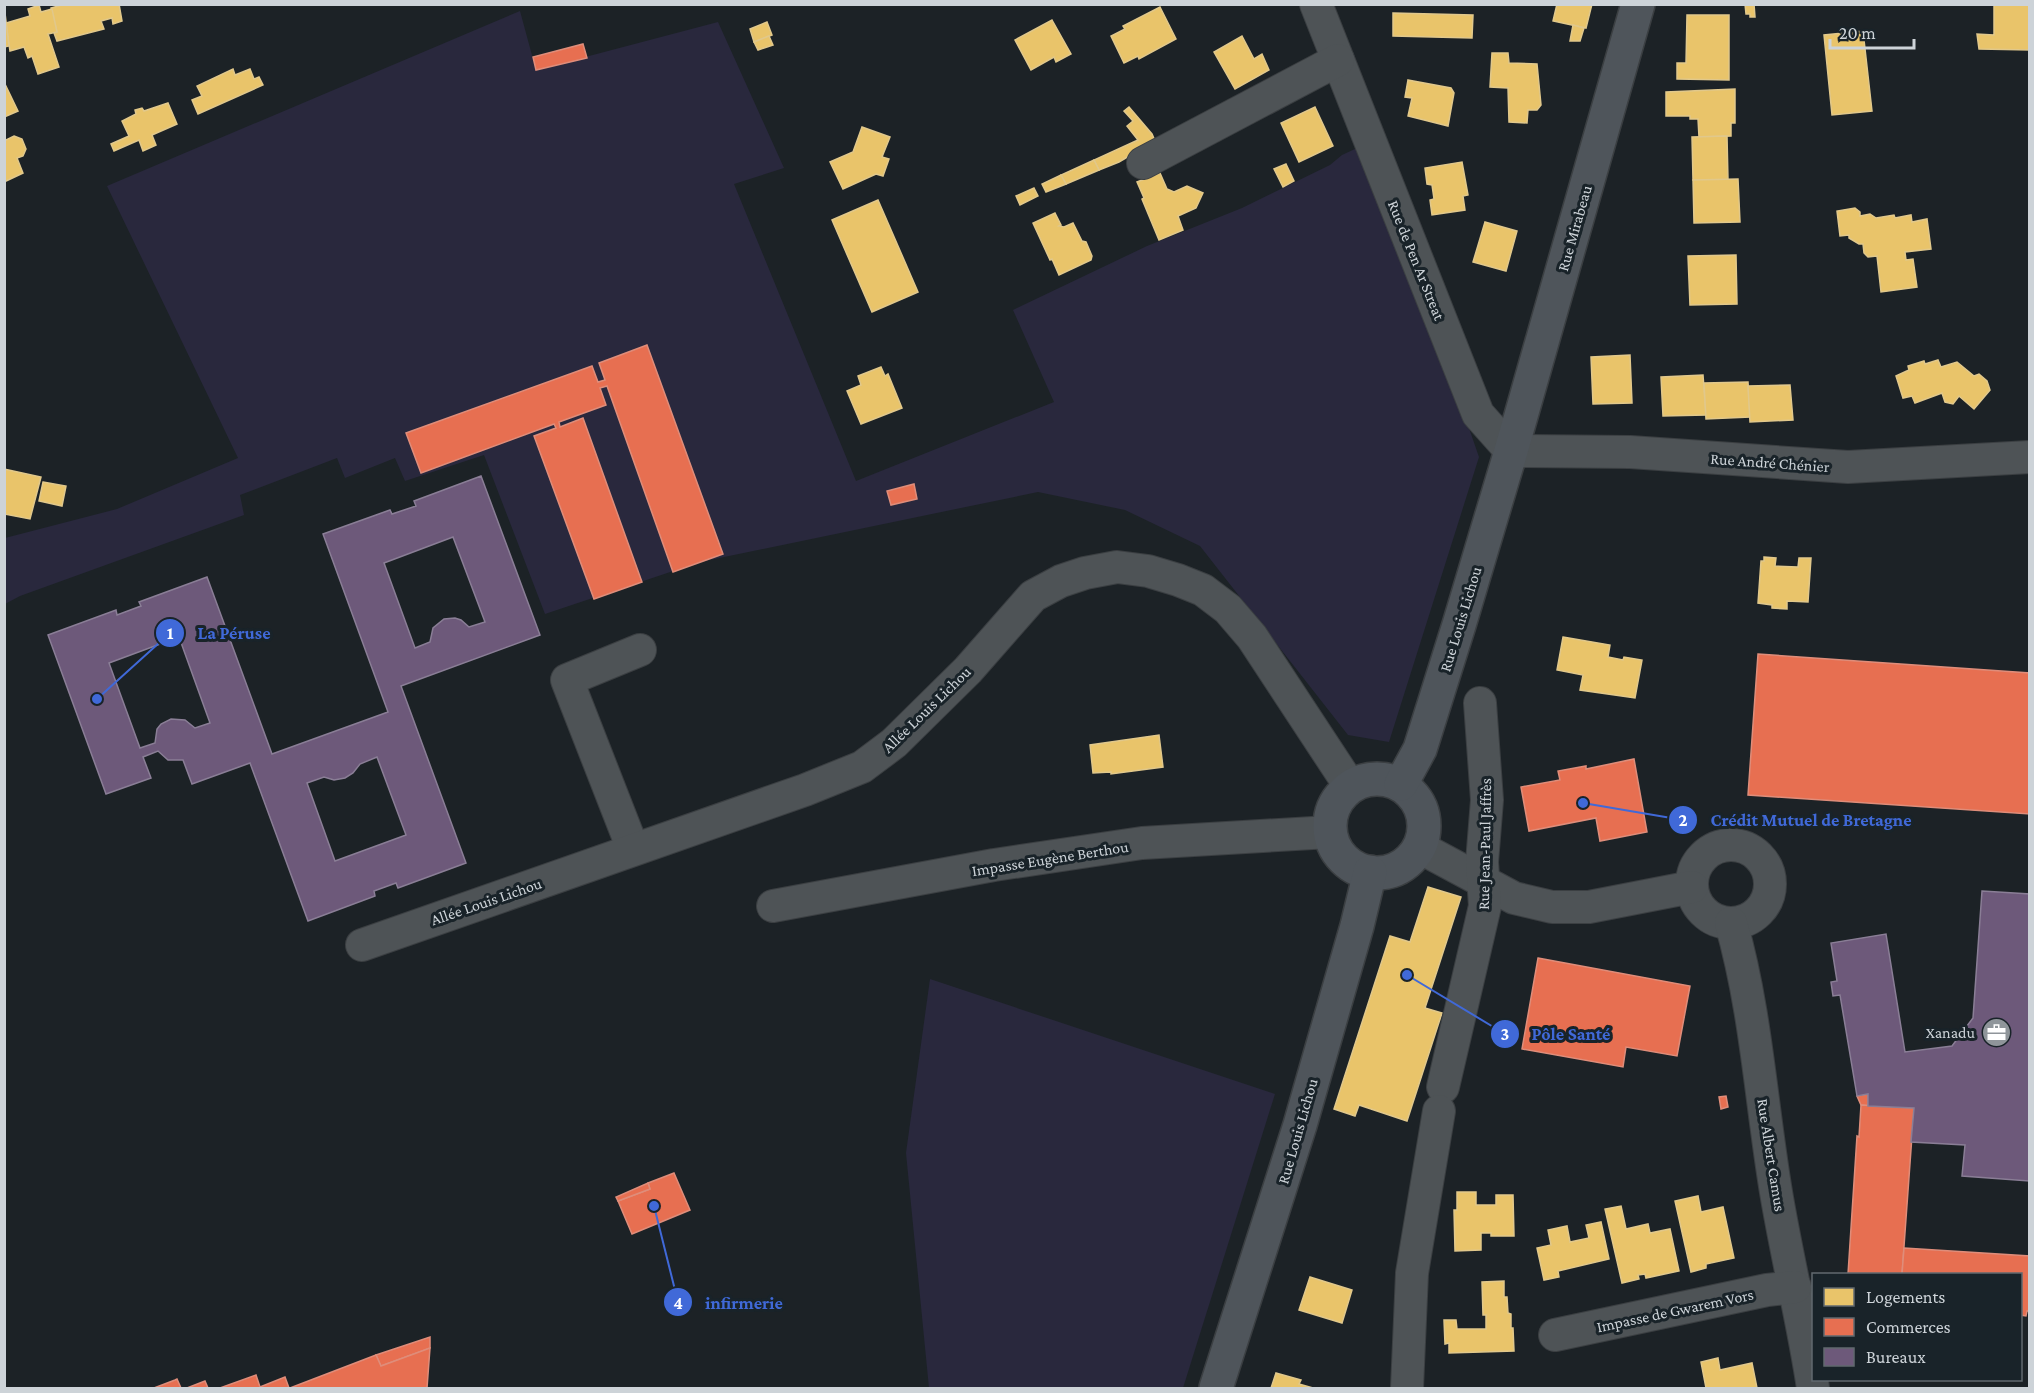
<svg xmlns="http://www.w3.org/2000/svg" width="2034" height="1393" font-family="'Crimson Pro',serif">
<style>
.green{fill:#29283d}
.homes{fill:#e9c46a;stroke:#e1c88b;stroke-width:1.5}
.shops{fill:#e76f51;stroke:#df8d7a;stroke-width:1.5}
.offices{fill:#6d597a;stroke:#8a7e96;stroke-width:1.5;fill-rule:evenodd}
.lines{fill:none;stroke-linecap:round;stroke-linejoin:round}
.minor-casing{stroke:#3b3f42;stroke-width:34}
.secondary-casing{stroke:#3b3f42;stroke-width:36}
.minor{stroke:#4e5356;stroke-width:32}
.secondary{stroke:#4f555b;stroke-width:33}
.labels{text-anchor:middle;stroke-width:6;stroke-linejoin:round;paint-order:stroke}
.street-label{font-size:16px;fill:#cdd3d8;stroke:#192329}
.poi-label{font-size:16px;fill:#cdd3d8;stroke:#192329;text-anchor:end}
.leader{fill:none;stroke:#4069d8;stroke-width:2}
.callout-dot{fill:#4069d8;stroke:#192329;stroke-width:2}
.mark-label{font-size:18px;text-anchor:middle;font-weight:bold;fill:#fff}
.callout-label{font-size:18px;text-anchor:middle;font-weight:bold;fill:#4069d8;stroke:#192329;stroke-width:6;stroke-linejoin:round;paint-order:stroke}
</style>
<rect width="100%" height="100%" fill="#1c2226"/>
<!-- green -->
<g class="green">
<path d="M520 11 536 70 718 22 784 168 734 184 856 481 1054 402 1013 310 1147 246 1242 208 1330 165 1342 155 1370 142 1479 457 1389 742 1348 735 1200 546 1125 510 1038 492 700 562 545 614 484 455 405 481 395 458 345 478 337 458 240 495 244 515 20 596 5 604V538L117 509 238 458 107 186Z"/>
<path d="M930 979 1275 1094 1183 1388H929L906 1153Z"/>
</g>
<!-- homes -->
<g class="homes">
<path d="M65 4H119L122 21 113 24 112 18 101 21 104 29 57 41 54 33 57 32 51 8Z"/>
<path d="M1557 4H1592L1586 28 1553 21Z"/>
<path d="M1745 4H1754L1755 17H1750V14H1746Z"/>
<path d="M1994 4H2030V50L1979 49 1977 34 1994 35Z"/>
<path d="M39 5 41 12 52 9 57 32 48 34 59 67 38 74 32 56 28 58 24 47 10 51 6 23 30 16 28 9Z"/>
<path d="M1160 7 1176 39 1139 59 1138 56 1124 63 1111 36 1125 29 1123 26Z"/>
<path d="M5 13 9 46 4 47V13Z"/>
<path d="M1393 13 1473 15 1472 38 1393 36Z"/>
<path d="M1687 15H1729V80L1677 79V63H1686Z"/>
<path d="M1052 20 1071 54 1056 62 1054 57 1031 70 1015 40Z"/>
<path d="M767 22 772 35 754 42 750 29Z"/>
<path d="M1573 25 1584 28 1580 41H1570Z"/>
<path d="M1863 31 1872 111 1832 115 1824 35Z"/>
<path d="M769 36 773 45 758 50 754 42Z"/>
<path d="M1242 36 1254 59 1262 54 1269 70 1235 89 1214 52Z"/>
<path d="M1492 53H1508L1509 63 1537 64 1541 105 1537 110H1528L1527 123 1509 122 1508 88 1490 87Z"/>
<path d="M233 69 235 75 250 69 254 79 259 77 263 85 198 114 192 100 202 96 197 86Z"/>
<path d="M1408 80 1451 88 1454 93 1448 126 1408 116 1412 98 1405 97Z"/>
<path d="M4 82 18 111 4 117Z"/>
<path d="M1735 89V123H1731V136L1699 137 1698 119H1690V116H1666V92Z"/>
<path d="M168 103 177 124 152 135 156 145 143 151 139 140 114 151 111 144 129 136 122 121 136 114 135 110 142 108 144 111Z"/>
<path d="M1129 107 1152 134 1155 141 1119 162 1099 170 1094 160 1138 140 1127 126 1133 121 1124 111Z"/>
<path d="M1315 107 1333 146 1299 162 1281 123Z"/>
<path d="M862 127 890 137 882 157 889 159 883 176 876 174 843 189 830 162 853 152Z"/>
<path d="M14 136 22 139 26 149 23 156 17 158 23 173 4 182V141Z"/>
<path d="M1727 136 1728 180H1693L1692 137Z"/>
<path d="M1094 160 1099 170 1066 184 1061 175Z"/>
<path d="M1462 162 1468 195 1463 196 1465 210 1432 215 1430 200 1434 199 1432 185 1427 184 1425 168Z"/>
<path d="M1286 164 1294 181 1283 187 1274 169Z"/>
<path d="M1160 173 1167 189 1174 192 1187 186 1203 193 1196 208 1178 216 1183 230 1159 240 1142 199 1144 198 1137 182Z"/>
<path d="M1061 175 1066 184 1046 192 1042 184Z"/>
<path d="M1738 179 1740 222 1694 223 1693 180Z"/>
<path d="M1034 188 1038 196 1020 205 1016 196Z"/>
<path d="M878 200 918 292 872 312 832 220Z"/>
<path d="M1855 208 1860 212V216L1870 214 1876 218 1894 215 1895 218 1911 215 1912 222 1927 219 1931 249 1905 252 1906 260 1913 259 1917 287 1881 292 1877 256 1868 257 1864 253 1863 244H1859L1849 238V235L1840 236 1837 211Z"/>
<path d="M1055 213 1061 225 1059 226 1064 227 1073 223 1082 241 1086 242 1092 256 1091 260 1059 275 1052 259 1050 260 1033 223Z"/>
<path d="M1485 222 1517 231 1506 271 1473 262Z"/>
<path d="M1736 255 1737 304 1690 305 1688 256Z"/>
<path d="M1630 355 1632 403 1593 404 1591 357Z"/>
<path d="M1938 360 1941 367 1957 362 1974 376 1979 374 1987 381 1990 390 1974 409 1959 396 1953 404 1945 402 1942 393 1915 403 1912 396 1903 398 1896 376 1909 370 1908 366 1924 361 1925 364Z"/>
<path d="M881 367 885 376 888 374 902 408 861 424 847 391 861 385 858 376Z"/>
<path d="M1703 375 1706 415 1663 416 1661 377Z"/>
<path d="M1748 382 1750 417 1706 419 1704 383Z"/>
<path d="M1790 385 1793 420 1750 422 1748 386Z"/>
<path d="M4 469 41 477 30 519 4 514Z"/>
<path d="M43 482 66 486 62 506 39 501Z"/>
<path d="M1764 557 1776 558 1775 566 1798 567 1799 558H1811L1808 602 1787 601V609L1772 608V605L1758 603 1761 561H1764Z"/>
<path d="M1563 637 1610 645 1608 657 1623 660 1624 657 1642 660 1635 698 1580 690 1583 675 1557 670Z"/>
<path d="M1159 735 1163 767 1111 774V772L1093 773 1090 745Z"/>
<path d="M1428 887 1461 897 1425 1008 1442 1013 1407 1121 1359 1105 1355 1116 1334 1109 1390 936 1410 942Z"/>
<path d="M1457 1192H1476V1205H1496V1195H1513L1514 1236H1491V1233H1481V1250L1455 1251 1454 1210H1457Z"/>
<path d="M1698 1196 1701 1212 1723 1207 1734 1258 1706 1264V1268L1691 1272 1675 1201Z"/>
<path d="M1621 1206 1626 1229 1648 1224 1650 1233 1670 1229 1679 1271 1646 1278 1645 1274 1638 1275 1639 1279 1622 1283 1605 1209Z"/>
<path d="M1601 1222 1609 1259 1558 1271 1559 1277 1544 1280 1537 1248 1551 1245 1548 1230 1567 1226 1570 1242 1589 1238 1586 1225Z"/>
<path d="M1310 1277 1352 1290 1342 1323 1299 1310Z"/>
<path d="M1504 1281V1297H1507L1508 1313 1511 1314V1328H1513L1514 1351 1449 1353V1343L1445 1344 1444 1320H1456L1457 1329H1486V1315H1483L1482 1282Z"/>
<path d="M1718 1358 1720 1370 1752 1363 1757 1388H1706L1701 1362Z"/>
<path d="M1276 1373 1301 1380 1299 1384 1313 1388H1271Z"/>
</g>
<!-- shops -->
<g class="shops">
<path d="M583 44 587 58 536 70 533 57Z"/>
<path d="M647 345 723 554 673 572 607 386 600 388 606 405 559 422 560 427 583 418 642 582 594 599 534 436 556 428 554 424 421 473 406 433 592 366 598 382 605 380 599 363Z"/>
<path d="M914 484 917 499 891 505 887 491Z"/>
<path d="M1758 654 2030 673V814L1748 795Z"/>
<path d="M1634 759 1647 832 1600 841 1596 818 1529 831 1521 787 1560 780 1558 771 1586 766V769Z"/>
<path d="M1538 958 1690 986 1677 1056 1626 1047 1623 1067 1522 1049Z"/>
<path d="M1868 1094V1106L1861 1105 1857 1096Z"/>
<path d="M1726 1096 1728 1107 1721 1109 1719 1097Z"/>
<path d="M1861 1105 1914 1108 1902 1274H1848L1857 1136 1859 1137Z"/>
<path d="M674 1173 690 1210 632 1234 618 1201 650 1189 648 1183Z"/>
<path d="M648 1183 650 1189 618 1201 616 1197Z"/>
<path d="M1904 1248 2030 1256V1311H2027L2026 1316 2020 1315V1274H1902Z"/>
<path d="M430 1337V1348L381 1366 376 1355Z"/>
<path d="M430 1348 427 1388H290L376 1355 381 1366Z"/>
<path d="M256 1375 260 1387 285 1377 289 1388H220Z"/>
<path d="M177 1379 181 1388H154L175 1380Z"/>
<path d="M205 1381 208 1388H187Z"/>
</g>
<!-- offices -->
<g class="offices">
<path d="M481 476 540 635 401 686 466 863 398 888 396 883 374 891 375 896 308 921 250 763 192 784 183 760H168L158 751 143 757 151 778 106 794 48 635 116 610 117 615 141 606 139 602 207 577 272 754 388 712 323 534 390 510 392 514 416 506 414 501ZM453 537 485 622 469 627 461 620 455 618 444 619 433 628 430 642 415 648 384 563ZM179 637 210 723 195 728 185 720 171 719 161 724 157 729 155 743 140 748 109 663ZM377 757 406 835 335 861 307 783 324 777 334 780 345 778 353 773 360 764Z"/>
<path d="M1982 891 2030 894 2029 1181 1962 1176 1965 1145 1911 1142 1914 1108 1868 1106V1094L1857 1096 1840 995 1833 996 1831 982 1837 981 1831 943 1886 934 1905 1052 1952 1046 1973 1018Z"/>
</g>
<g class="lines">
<defs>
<g id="minor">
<path d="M1316 4 1478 414 1511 451 1630 452 1848 467 2030 457"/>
<path d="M1143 163 1338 60"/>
<circle cx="1731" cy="884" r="39"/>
<path d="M1419 847 1514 898 1552 907H1589L1692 887"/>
<path d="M633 849 567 680 640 650"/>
<path d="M773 906 994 865 1142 843 1330 832"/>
<path d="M1731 923C1756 1010 1761 1102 1776 1192 1787 1258 1803 1322 1813 1388"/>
<path d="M362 945 805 790 862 767 894 743 968 670 1033 596 1061 581 1085 573 1117 567 1148 571 1178 580 1203 590 1228 609 1252 637 1350 786"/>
<path d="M1443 1087 1485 906 1482 862 1487 800 1480 703"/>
<path d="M1555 1335 1767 1290 1795 1287"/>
<path d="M1407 1388 1412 1273 1439 1111"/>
</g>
<g id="secondary">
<circle cx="1377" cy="826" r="47"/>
<path d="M1401 784 1420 749 1459 625 1511 451 1638 4"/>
<path d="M1216 1388 1300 1125 1357 926 1370 872"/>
</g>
</defs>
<!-- minor casing -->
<use href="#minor" class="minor-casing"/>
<!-- secondary casing -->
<use href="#secondary" class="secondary-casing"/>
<!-- minor -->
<use href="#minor" class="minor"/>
<!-- secondary -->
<use href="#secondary" class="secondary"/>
</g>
<!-- icons -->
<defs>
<symbol id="office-disc" viewBox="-11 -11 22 22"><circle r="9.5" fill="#8f959a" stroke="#192329"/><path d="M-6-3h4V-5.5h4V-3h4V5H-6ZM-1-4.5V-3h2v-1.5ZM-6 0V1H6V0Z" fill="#fff"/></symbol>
</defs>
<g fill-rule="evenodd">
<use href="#office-disc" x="1980" y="1016" width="33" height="33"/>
</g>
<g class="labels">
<!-- street labels -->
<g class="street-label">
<text transform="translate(1574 228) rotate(-74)" y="6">Rue Mirabeau</text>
<text transform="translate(1417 260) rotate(68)" y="6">Rue de Pen Ar Streat</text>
<text transform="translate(1770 462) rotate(4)" y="6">Rue André Chénier</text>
<text transform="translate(1460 619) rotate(-73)" y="6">Rue Louis Lichou</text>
<text transform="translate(926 709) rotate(-44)" y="6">Allée Louis Lichou</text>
<text transform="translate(1484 844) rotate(-89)" y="6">Rue Jean-Paul Jaffrès</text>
<text transform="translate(1050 858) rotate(-9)" y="6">Impasse Eugène Berthou</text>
<text transform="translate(486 901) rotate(-19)" y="6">Allée Louis Lichou</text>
<text transform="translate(1297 1131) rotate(-74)" y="6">Rue Louis Lichou</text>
<text transform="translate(1772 1155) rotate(81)" y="6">Rue Albert Camus</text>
<text transform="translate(1675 1310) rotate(-12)" y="6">Impasse de Gwarem Vors</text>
</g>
<!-- poi labels -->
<g class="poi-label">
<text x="1975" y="1038">Xanadu</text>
</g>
</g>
<!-- callouts -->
<path class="leader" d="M97 699L170 633M1583 803L1683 820M1407 975L1505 1034M654 1206L678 1302"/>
<g class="callout-dot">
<circle cx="97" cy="699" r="6"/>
<circle cx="1583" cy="803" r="6"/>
<circle cx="1407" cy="975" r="6"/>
<circle cx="654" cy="1206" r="6"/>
<circle cx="170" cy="633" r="15"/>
<circle cx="1683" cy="820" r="15"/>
<circle cx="1505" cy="1034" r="15"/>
<circle cx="678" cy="1302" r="15"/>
</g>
<g class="mark-label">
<text x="170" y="639">1</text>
<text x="1683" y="826">2</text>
<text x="1505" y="1040">3</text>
<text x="678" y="1309">4</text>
</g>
<g class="callout-label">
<text x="234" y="639">La Péruse</text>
<text x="1811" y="826">Crédit Mutuel de Bretagne</text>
<text x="1571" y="1040">Pôle Santé</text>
<text x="744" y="1309">infirmerie</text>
</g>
<!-- border -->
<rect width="2034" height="1393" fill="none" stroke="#cdd3d8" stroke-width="12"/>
<!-- legend -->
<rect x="1812" y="1273" width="210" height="108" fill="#192329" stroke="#61696f" stroke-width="1.5"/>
<rect x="1824" y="1288" width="30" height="18" fill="#e9c46a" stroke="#61696f" stroke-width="1.5"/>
<text x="1866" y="1303" font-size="18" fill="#cdd3d8">Logements</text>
<rect x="1824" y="1318" width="30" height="18" fill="#e76f51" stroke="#61696f" stroke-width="1.5"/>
<text x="1866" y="1333" font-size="18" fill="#cdd3d8">Commerces</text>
<rect x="1824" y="1348" width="30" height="18" fill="#6d597a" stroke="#61696f" stroke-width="1.5"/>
<text x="1866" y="1363" font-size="18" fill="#cdd3d8">Bureaux</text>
<!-- scale -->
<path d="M1830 39v9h84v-9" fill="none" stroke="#cdd3d8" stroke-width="3"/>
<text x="1839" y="39" font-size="18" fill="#cdd3d8" stroke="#192329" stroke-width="4.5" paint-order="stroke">20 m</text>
</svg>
